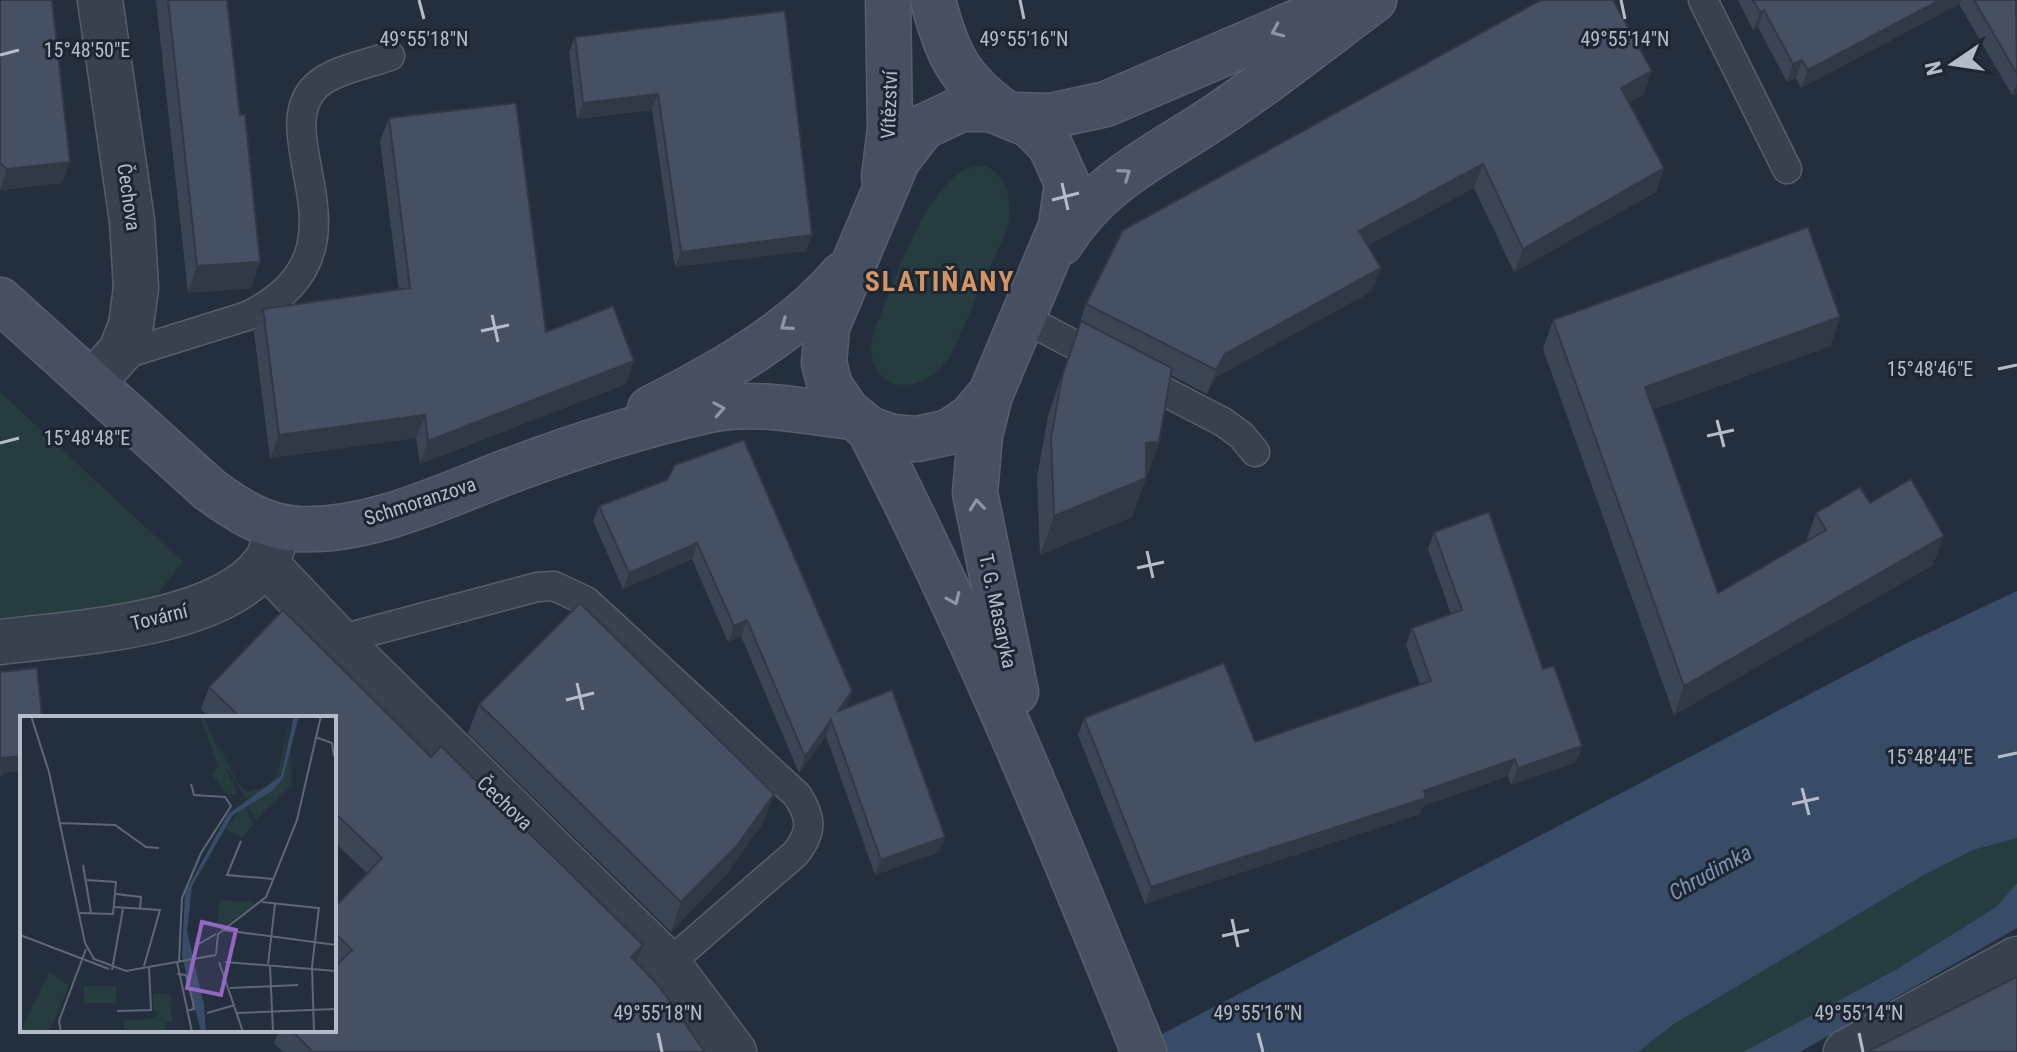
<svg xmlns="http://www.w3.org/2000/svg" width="2017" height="1052" font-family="'Roboto Condensed',sans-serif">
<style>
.green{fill:#263c3f}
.water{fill:#394c67}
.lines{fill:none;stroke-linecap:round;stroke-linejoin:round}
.lane-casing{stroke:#565f6c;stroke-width:31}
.street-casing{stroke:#565f6c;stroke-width:47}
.secondary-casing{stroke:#565f6c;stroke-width:47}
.lane{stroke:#38414e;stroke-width:28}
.street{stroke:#38414e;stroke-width:44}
.secondary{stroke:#465061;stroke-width:44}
.wall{fill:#3b4654}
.shaded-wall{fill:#303945}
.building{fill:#455162;stroke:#303945;stroke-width:2}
.oneway{stroke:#8e96a5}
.ticks{fill:none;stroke:#b4bcc9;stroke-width:3}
.labels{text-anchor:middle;stroke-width:6;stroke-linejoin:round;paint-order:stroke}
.street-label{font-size:20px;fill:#b4bcc9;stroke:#1d2633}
.water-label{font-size:22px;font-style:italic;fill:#7c92b1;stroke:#1d2633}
.district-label{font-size:28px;font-weight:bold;letter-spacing:2px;fill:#d59563;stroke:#1d2633}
.inset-road{fill:none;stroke:#5e6776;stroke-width:2}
.view{fill:#9266c3;fill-opacity:0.15;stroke:#9266c3;stroke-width:4}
.inset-edge{fill:none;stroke:#b4bcc9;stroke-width:4}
.ticks-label{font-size:20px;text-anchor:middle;fill:#b4bcc9;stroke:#1d2633;stroke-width:6;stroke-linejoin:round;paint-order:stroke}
</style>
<rect width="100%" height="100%" fill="#242f3e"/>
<!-- green -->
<g class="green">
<path d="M985 166C1011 177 1014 210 1005 234L950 357C909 411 855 379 876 326 894 285 931 161 985 166Z"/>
<path d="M0 392 183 562 149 605 0 618Z"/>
<path d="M2017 838V883L1996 907 1897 969 1743 1052H1638L1674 1024 1924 875 1973 850Z"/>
</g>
<!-- water -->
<g class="water">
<path d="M2017 591V838L1973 850 1924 875 1674 1024 1638 1052H1128L1905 644Z"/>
<path d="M2017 883V928L1800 1052H1743L1897 969 1996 907Z"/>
</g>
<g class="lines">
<defs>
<g id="lane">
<path d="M1703 0 1787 169"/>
<path d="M1023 318 1223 422 1241 435 1255 452"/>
<path d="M116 357 247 316C381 252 263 137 316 86 333 70 368 64 390 56"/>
<path d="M338 640 537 587 554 586 586 601 797 795C812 818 813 832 795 854L668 964"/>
</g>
<g id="street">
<path d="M92 383 121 351 131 325 136 288 132 221 100 0"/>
<path d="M265 563 338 640 668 964 734 1052"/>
<path d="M0 642C71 633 220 626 265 563 271 556 273 543 277 535"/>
<path d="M1846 1052 2017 959"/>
</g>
<g id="secondary">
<path d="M933 0C946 52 959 80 1004 112"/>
<path d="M961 109H991L1030 125 1050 145 1067 183 1061 226 991 393 971 417 949 432 917 439 892 437 869 429 847 411 830 386 824 363 827 327 897 161 923 127Z"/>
<path d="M1011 115 1051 116 1106 104 1339 4"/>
<path d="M884 177 890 129 888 0"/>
<path d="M1061 243C1101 178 1160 155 1221 113 1273 78 1323 38 1374 0"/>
<path d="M0 300 210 490C236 509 263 527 297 529 370 533 445 495 512 470 576 446 642 425 709 410 756 400 806 412 854 417"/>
<path d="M990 395 980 435 975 493 1016 692"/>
<path d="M650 409C717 375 793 333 842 275"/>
<path d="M869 429C973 632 1059 841 1144 1052"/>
</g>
</defs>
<!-- lane casing -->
<use href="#lane" class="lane-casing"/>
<!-- street casing -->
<use href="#street" class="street-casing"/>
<!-- secondary casing -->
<use href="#secondary" class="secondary-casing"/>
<!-- lane -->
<use href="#lane" class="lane"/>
<!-- street -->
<use href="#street" class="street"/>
<!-- secondary -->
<use href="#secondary" class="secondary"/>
</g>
<!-- wall -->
<g class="wall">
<path d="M0 0 62 183 0 190Z"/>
<path d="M156 0H227L240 115 260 262 251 288 188 293Z"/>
<path d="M1738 0H2016L2017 93 2012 95 1959 4 1801 88 1796 78 1787 82 1758 27 1753 30Z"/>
<path d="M785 11 812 235 806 251 675 267 652 110 577 119 569 52 575 37Z"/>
<path d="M1644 94 1629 102 1664 168 1656 192 1514 272 1474 188 1368 245 1372 291 1216 377 1207 394 1171 375 1159 442 1132 517 1040 555 1037 477 1048 416 1086 304Z"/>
<path d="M389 118 546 332 626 384 420 464 416 438 270 458 254 332 263 309 399 290 380 141Z"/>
<path d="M1840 317 1830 346 1652 410 1718 593 1806 542 1816 513 1870 503 1933 565 1674 715 1543 349 1553 320Z"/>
<path d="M667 480 847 707 846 708 939 852 875 875 826 736 799 773 741 636 728 642 692 559 623 589 593 521 599 506Z"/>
<path d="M1434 532 1543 669 1582 746 1576 762 1511 785 1508 776 1423 806 1420 814 1145 904 1078 735 1084 718 1255 742 1420 685 1406 645 1412 628 1451 614 1428 549Z"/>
<path d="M283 610 431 757 441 746 643 945 637 963 659 986 705 1052H283L274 1043 279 1030H334V968L337 965 334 962V908L367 873 334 842V718H210L201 709 209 687Z"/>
<path d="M479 704 774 794 763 823 725 876 671 932 468 733Z"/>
</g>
<!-- shaded-wall -->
<g class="shaded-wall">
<path d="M1940 0H1961L1959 4 1801 88 1808 70Z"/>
<path d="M1764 10 1758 27 1753 30 1760 12Z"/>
<path d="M1802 60 1796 78 1787 82 1793 64Z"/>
<path d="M1652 71 1644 94 1613 111 1621 88Z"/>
<path d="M2017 83V93L2012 95Z"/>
<path d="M658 94 652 110 577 119 583 103Z"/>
<path d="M70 162 62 183 0 190 7 169Z"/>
<path d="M1483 164 1474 188 1351 255 1359 231Z"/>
<path d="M1664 168 1656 192 1514 272 1523 249Z"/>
<path d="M812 235 806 251 675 267 681 252Z"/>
<path d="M260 262 251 288 188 293 197 266Z"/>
<path d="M1381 268 1372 291 1216 377 1207 394 1216 370 1225 354Z"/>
<path d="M1840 317 1830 346 1634 416 1645 387Z"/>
<path d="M634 361 626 384 420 464 428 441Z"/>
<path d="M425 415 416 438 270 458 279 435Z"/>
<path d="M1159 442 1132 517 1040 555 1054 516 1146 443Z"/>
<path d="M1944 536 1933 565 1674 715 1684 686Z"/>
<path d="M697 543 692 559 623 589 629 573Z"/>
<path d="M747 620 741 636 728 642 734 626Z"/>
<path d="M852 691 847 707 832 727 838 711Z"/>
<path d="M831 720 826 736 799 773 805 757Z"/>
<path d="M1582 746 1576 762 1511 785 1518 768Z"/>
<path d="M22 756V771L0 774 1 758Z"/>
<path d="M1515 759 1508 776 1423 806 1420 814 1145 904 1151 887Z"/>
<path d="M774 794 763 823 725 876 671 932 681 902Z"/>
<path d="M945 837 939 852 875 875 881 860Z"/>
<path d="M643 945 635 967 631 957Z"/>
</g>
<!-- building -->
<g class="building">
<path d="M0 0H52L70 162 7 169 0 163Z"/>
<path d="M168 0H227L240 115 245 114 260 262 197 266Z"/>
<path d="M1541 0H1613L1652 71 1621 88 1664 168 1523 249 1483 164 1359 231 1381 268 1225 354 1216 370 1086 304 1123 230Z"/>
<path d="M1753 0H1940L1808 70 1802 60 1793 64 1764 10 1760 12Z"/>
<path d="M1974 0H2016L2017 74Z"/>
<path d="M785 11 812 235 681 252 658 94 583 103 575 37Z"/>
<path d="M516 103 546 332 613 306 634 361 428 441 425 415 279 435 263 309 410 288 389 118Z"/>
<path d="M1808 227 1840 317 1645 387 1718 593 1826 530 1816 513 1860 487 1870 503 1911 479 1944 536 1684 686 1553 320Z"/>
<path d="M1081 321 1172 368 1159 442 1146 443V478L1054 516 1051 438 1062 377Z"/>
<path d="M744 440 852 691 838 711 892 690 945 837 881 860 831 720 805 757 747 620 734 626 697 543 629 573 599 506 667 480 675 465Z"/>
<path d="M1489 512 1543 669 1554 666 1582 746 1518 768 1515 759 1424 791 1426 798 1151 887 1084 718 1224 663 1255 742 1431 681 1412 628 1462 610 1434 532Z"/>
<path d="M580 603 774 794 736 847 681 902 479 704Z"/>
<path d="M283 610 431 757 441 746 643 945 631 957 659 986 705 1052H309L311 1050 291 1030H334V968L352 950 334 932V908L382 858 334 812V718H235L238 715 209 687Z"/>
<path d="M37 668 42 718H22V756L1 758 3 775H0V672Z"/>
<path d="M2017 977V1052H1867Z"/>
</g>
<!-- one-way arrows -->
<defs><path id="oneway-chevron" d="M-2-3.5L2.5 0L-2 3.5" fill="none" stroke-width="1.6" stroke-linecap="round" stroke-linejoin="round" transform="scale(2)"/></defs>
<g class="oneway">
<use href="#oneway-chevron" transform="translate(1277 31) rotate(156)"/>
<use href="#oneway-chevron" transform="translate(1125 174) rotate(-35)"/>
<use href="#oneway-chevron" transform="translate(786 325) rotate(144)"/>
<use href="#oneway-chevron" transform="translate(719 409) rotate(-10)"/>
<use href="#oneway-chevron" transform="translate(977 505) rotate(-96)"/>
<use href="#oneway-chevron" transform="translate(954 599) rotate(66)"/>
</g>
<!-- ticks -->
<path class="ticks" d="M419 0 424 19M1020 0 1024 19M1621 0 1625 19M0 55 19 50M1062 183 1068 210M1052 200 1079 193M492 315 498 342M481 331 509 325M1998 369 2017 365M1717 420 1724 447M1707 436 1734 430M0 443 19 438M1147 551 1153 578M1137 568 1164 562M577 683 583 710M566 700 594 693M1998 757 2017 753M1802 788 1809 815M1792 804 1819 798M1232 919 1238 947M1222 936 1249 930M658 1033 662 1052M1258 1033 1263 1052M1859 1033 1863 1052"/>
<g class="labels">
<!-- street labels -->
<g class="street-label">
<text transform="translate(889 105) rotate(-88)" y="7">Vítězství</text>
<text transform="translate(129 197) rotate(82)" y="7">Čechova</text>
<text transform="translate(420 501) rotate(-18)" y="7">Schmoranzova</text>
<text transform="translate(998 611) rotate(78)" y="7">T. G. Masaryka</text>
<text transform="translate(159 617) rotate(-14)" y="7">Tovární</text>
<text transform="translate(505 803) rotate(44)" y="7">Čechova</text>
</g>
<!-- water labels -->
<g class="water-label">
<text transform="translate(1710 872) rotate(-29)" y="8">Chrudimka</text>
</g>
<!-- district labels -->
<g class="district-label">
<text x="940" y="291">SLATIŇANY</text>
</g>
</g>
<!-- overview -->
<g transform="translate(20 716)">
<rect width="316" height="316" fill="#242f3e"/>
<path d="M180 0H183L218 78H207L192 59 198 50ZM271 0 261 60 249 73 226 83 205 48 189 10 219 70 229 76 247 71 257 60ZM270 23 271 68 236 104 227 88 246 79 263 62ZM224 89 234 108 222 122 205 113ZM200 184 233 186 234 189 196 216ZM29 256 49 269 34 306 27 316H0ZM64 270H96V287H64ZM133 278H150L152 307 136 304 145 307V316H104V304L132 303 139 297 133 293Z" fill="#263c3f"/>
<path d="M274 0H279L263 62 252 75 213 99 172 170 167 215 184 289 186 316H181L162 240 165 177 208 98 261 60Z" fill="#394c67"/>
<path class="inset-road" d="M11 0 29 56 65 227 74 243 106 255 196 239M295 21 312 27 314 40M40 107 95 109 126 131 139 132M221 125 207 159 253 163M63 149 71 197M96 178 121 181 120 193M242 186 298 192M94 191 140 194 124 250M60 197 93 198 96 166 67 164M203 214 316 229M0 219 89 253M175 230 196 218M196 238 198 218 246 181 277 104 301 0M159 245 162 182 181 137 211 90 205 81 174 79 171 68M157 246 172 316M199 246 223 316M205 246 316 255M248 248 255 188M250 250 253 316M92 254 103 193M157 258 166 259 173 287 174 293 166 295M210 272 278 269M97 295 131 294 129 251M187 297 215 289M217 297 316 293M41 316 39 305 66 233M294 316 292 251 299 191"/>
<path class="view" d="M182 206 216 214 201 279 167 272Z"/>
<rect width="316" height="316" class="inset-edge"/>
</g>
<g class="ticks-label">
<text x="424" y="46">49°55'18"N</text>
<text x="1024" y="46">49°55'16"N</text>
<text x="1625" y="46">49°55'14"N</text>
<text x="87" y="57">15°48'50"E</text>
<text x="1930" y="376">15°48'46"E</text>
<text x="87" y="445">15°48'48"E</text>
<text x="1930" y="764">15°48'44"E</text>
<text x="658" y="1020">49°55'18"N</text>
<text x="1258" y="1020">49°55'16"N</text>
<text x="1859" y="1020">49°55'14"N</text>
</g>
<!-- north arrow -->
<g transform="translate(1953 64) rotate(257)" stroke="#1d2633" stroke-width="6" paint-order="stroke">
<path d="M0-6L14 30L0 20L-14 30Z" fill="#b4bcc9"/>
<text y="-12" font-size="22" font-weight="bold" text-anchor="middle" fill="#b4bcc9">N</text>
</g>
</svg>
